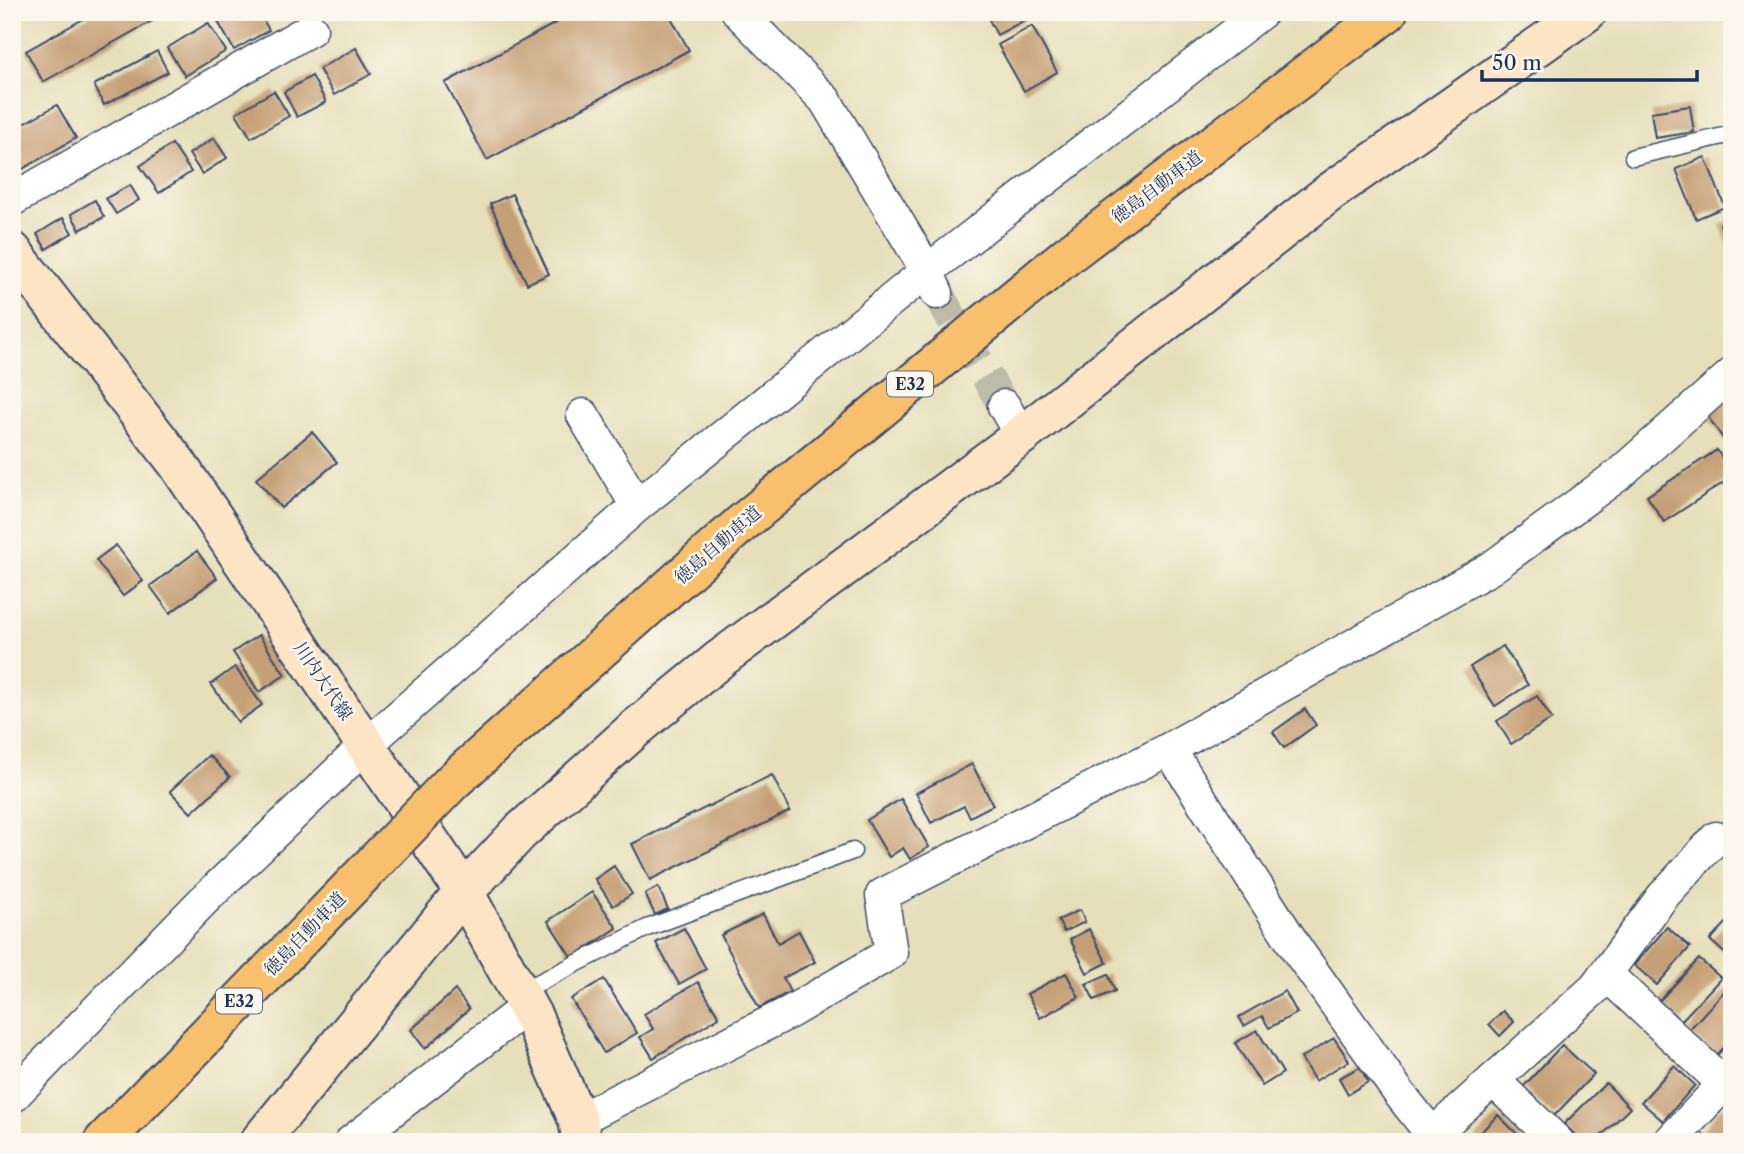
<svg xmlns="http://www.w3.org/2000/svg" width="1744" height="1154" font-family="'Libre Caslon Text','Noto Serif JP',serif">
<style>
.building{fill:#c59f74}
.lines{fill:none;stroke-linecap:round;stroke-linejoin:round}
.street-tunnel{stroke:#bdbca8;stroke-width:32;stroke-dasharray:32 16;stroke-linecap:butt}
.lane-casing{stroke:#39496c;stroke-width:19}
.street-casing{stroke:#39496c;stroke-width:35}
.secondary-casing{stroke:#39496c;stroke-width:42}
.highway-casing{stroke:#39496c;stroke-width:42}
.lane{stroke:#fff;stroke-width:16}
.street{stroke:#fff;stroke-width:32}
.secondary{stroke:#fce5c4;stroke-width:38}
.highway{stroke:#f8bf6c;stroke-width:38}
.highway-bridge-casing{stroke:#39496c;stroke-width:42;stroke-linecap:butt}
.highway-bridge{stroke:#f8bf6c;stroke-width:38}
.labels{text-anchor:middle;stroke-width:5;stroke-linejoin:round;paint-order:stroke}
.shield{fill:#fbf7ec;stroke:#5e6b89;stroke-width:2}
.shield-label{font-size:16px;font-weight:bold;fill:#1b2f5e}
.street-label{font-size:18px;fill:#1b2f5e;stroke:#fbf7ec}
</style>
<rect width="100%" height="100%" fill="#fbf7ec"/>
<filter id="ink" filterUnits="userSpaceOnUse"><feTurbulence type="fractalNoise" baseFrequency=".0143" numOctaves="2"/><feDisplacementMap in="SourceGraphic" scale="14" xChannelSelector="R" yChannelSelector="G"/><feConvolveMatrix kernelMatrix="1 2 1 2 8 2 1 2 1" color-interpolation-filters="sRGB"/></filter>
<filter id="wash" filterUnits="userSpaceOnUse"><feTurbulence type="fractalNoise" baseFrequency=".00686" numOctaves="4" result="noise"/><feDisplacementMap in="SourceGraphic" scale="28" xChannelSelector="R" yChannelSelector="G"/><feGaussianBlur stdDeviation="1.57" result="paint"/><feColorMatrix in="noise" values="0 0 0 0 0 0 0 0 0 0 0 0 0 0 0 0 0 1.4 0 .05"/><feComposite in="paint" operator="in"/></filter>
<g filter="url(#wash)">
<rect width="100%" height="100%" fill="#e6dfba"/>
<g id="blocks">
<!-- building -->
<g class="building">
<path d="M96 12H168L43 82 26 51Z"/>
<path d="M230 12H259L269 30 234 50 217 20Z"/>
<path d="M576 12H668L689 50 487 160 445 83Z"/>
<path d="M985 12H1031L1033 16 997 35Z"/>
<path d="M208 23 226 51 185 76 167 48Z"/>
<path d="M1032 26 1057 72 1024 91 998 45Z"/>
<path d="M356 48 371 74 334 95 319 69Z"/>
<path d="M157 51 168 72 104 105 94 85Z"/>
<path d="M312 76 326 102 297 117 284 92Z"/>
<path d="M274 91 289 116 251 138 236 113Z"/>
<path d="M57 105 76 138 14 174 12 130Z"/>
<path d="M1690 106 1694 132 1655 138 1651 112Z"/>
<path d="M214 138 227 158 202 174 189 154Z"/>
<path d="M172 144 191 172 159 193 140 166Z"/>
<path d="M1705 157 1725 207 1696 219 1676 169Z"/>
<path d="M130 185 139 200 116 214 106 198Z"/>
<path d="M512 194 549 274 527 284 490 204Z"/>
<path d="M95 200 104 217 80 230 71 214Z"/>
<path d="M63 218 72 233 46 249 37 234Z"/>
<path d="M1732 219V253H1731L1720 224Z"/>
<path d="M1729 398 1732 402V445L1729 447 1706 414Z"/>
<path d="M312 432 337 462 281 508 256 479Z"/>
<path d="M1717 450 1732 473V477L1664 522 1647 496Z"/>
<path d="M116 545 143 581 123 596 96 560Z"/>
<path d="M197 551 217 578 170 613 150 586Z"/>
<path d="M259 635 285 675 259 692 233 652Z"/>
<path d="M1503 646 1528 685 1495 706 1470 667Z"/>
<path d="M235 667 262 705 238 722 211 684Z"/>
<path d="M1537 696 1552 719 1511 744 1497 721Z"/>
<path d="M1305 709 1316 725 1284 748 1273 732Z"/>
<path d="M209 755 230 777 191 813 170 791Z"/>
<path d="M972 764 993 805 970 817 964 806 931 823 916 793Z"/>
<path d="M772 775 790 811 650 880 632 844Z"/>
<path d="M901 799 929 847 910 859 903 848 889 857 867 820Z"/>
<path d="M614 866 632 894 613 906 595 879Z"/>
<path d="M658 887 668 909 655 915 645 894Z"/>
<path d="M592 892 617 928 572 958 548 921Z"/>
<path d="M1080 910 1085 922 1064 932 1058 920Z"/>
<path d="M763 914 778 943 799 931 815 962 783 978 790 992 759 1008 721 935Z"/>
<path d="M1732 917V960L1710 940Z"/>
<path d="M1667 927 1690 947 1657 985 1634 965Z"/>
<path d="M684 928 706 969 679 984 656 943Z"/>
<path d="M1089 929 1107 963 1087 973 1070 939Z"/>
<path d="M1699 959 1721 978 1681 1021 1659 1001Z"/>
<path d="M1066 973 1079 997 1040 1018 1027 994Z"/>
<path d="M1108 974 1115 991 1094 1000 1086 984Z"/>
<path d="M604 979 637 1033 604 1053 571 999Z"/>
<path d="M698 982 719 1017 653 1058 640 1037 653 1029 644 1014Z"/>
<path d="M1728 987 1732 990V1039L1716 1056 1688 1031Z"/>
<path d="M455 990 469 1009 425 1049 411 1030Z"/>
<path d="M1285 991 1297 1013 1269 1028 1262 1016 1244 1026 1239 1017Z"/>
<path d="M1503 1011 1514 1022 1500 1036 1489 1024Z"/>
<path d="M1257 1030 1283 1073 1262 1086 1235 1043Z"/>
<path d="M1334 1038 1349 1061 1315 1081 1301 1058Z"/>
<path d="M1562 1045 1594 1074 1554 1116 1523 1087Z"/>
<path d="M1674 1066 1695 1085 1663 1121 1641 1102Z"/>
<path d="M1360 1067 1368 1082 1348 1094 1339 1078Z"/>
<path d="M1606 1083 1630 1108 1595 1142H1582L1564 1124Z"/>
<path d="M1722 1106 1732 1114V1142H1712L1701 1132Z"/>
<path d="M1498 1115 1525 1142H1471Z"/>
</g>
</g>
</g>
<g filter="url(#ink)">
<use href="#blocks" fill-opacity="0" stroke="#39496c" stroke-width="2"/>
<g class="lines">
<!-- street-tunnel -->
<path class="street-tunnel" d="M937 293 1004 406"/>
<defs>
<g id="lane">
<path d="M1633 157 1732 134"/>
<path d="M520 992 647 928 853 851"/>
</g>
<g id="street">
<path d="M738 12 825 100 927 271 937 293"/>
<path d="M12 200 311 29"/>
<path d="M1004 406 1021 436"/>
<path d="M583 415 637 506"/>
<path d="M1169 749 1298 951 1399 1093 1438 1142"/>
<path d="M1606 974 1724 1084 1669 1142"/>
<path d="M1493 1080 1558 1142"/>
<path d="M12 1097 204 900 365 746 637 506 927 271 1262 12"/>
<path d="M578 1120 790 1012 891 953 882 895 1169 749 1491 568 1618 475 1732 374"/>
<path d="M1433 1134 1595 988 1663 896 1716 838"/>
<path d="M351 1142 528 1006"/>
</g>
<g id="secondary">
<path d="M12 251 177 463 464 892 533 1017 578 1120 582 1142"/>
<path d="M259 1142 464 892 520 832 636 728 720 659 1021 436 1329 193 1587 12"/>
</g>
<g id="highway">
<path d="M453 781 741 524 1070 253 1388 12"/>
<path d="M103 1142 376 861"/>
</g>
</defs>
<!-- lane casing -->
<use href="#lane" class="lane-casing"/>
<!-- street casing -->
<use href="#street" class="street-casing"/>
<!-- secondary casing -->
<use href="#secondary" class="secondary-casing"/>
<!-- highway casing -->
<use href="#highway" class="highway-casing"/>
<!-- lane -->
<use href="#lane" class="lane"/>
<!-- street -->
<use href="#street" class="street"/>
<!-- secondary -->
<use href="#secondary" class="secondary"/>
<!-- highway -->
<use href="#highway" class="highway"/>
<defs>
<path id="highway-bridge" d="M376 861 453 781"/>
</defs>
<!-- highway-bridge casing -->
<use href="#highway-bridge" class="highway-bridge-casing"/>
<!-- highway-bridge -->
<use href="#highway-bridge" class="highway-bridge"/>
</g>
</g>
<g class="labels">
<!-- shield labels -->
<g class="shield">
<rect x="887" y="371.5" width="46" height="25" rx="5"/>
<rect x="216" y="988.5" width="46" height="25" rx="5"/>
</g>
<g class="shield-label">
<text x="910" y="390">E32</text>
<text x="239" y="1007">E32</text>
</g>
<!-- street labels -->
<g class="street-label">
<text transform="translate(1157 187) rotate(-37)" y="6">徳島自動車道</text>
<text transform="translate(718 545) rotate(-41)" y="6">徳島自動車道</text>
<text transform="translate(323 681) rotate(56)" y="6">川内大代線</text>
<text transform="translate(305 934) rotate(-46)" y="6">徳島自動車道</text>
</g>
</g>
<!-- margin -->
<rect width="1744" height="1154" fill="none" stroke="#fbf7ec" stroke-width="42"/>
<!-- scale -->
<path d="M1482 70v10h215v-10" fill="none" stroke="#1b2f5e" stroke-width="3.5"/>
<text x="1492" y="70" font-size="21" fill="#1b2f5e" stroke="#fbf7ec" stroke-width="5" paint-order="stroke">50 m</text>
</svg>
